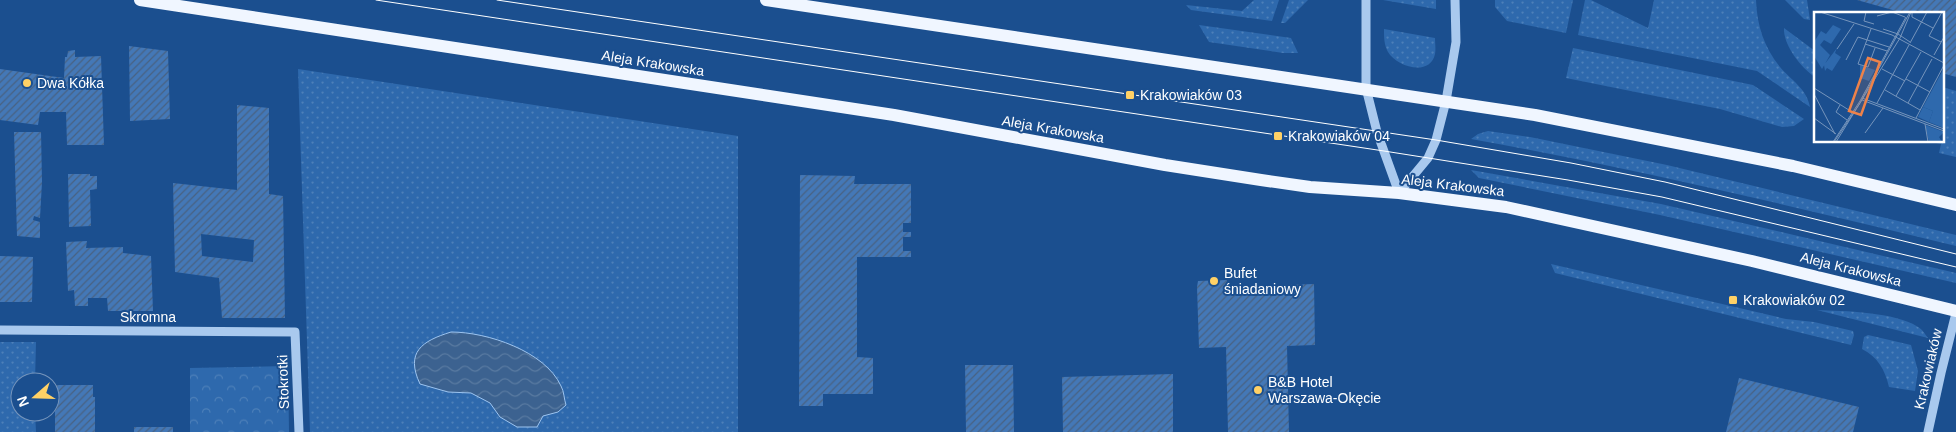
<svg xmlns="http://www.w3.org/2000/svg" width="1956" height="432" font-family="Helvetica,sans-serif">
<style>
.grass{fill:url(#grass-dots)}
.forest{fill:url(#forest-crowns)}
.water{fill:url(#water-waves);stroke:#9cc4f0}
.building{fill:url(#building-hatch);fill-rule:evenodd}
.lines{fill:none;stroke-linecap:round;stroke-linejoin:round}
.minor{stroke:#a9c9ee;stroke-width:9}
.major{stroke:#f0f6ff;stroke-width:12}
.tram{stroke:#fff;stroke-width:1}
.poi-dot{fill:#ffd166;stroke:#1b4f8f;stroke-width:2}
.labels{text-anchor:middle;stroke-width:4;stroke-linejoin:round;paint-order:stroke}
.street-label{font-size:14px;fill:#fff;stroke:#1b4f8f}
.poi-label{font-size:14px;fill:#fff;stroke:#1b4f8f;text-anchor:start}
.inset-road{fill:none;stroke:#7695bc;stroke-width:1}
.view{fill:#ee8249;fill-opacity:0.15;stroke:#ee8249;stroke-width:2.5}
.inset-edge{fill:none;stroke:#fff;stroke-width:2.5}
</style>
<defs>
<pattern id="grass-dots" width="8" height="8" patternUnits="userSpaceOnUse" patternTransform="scale(1.25)"><rect width="8" height="8" fill="#2e69ad"/><path d="M2 2h.1M6 6h.1" fill="none" stroke="#4d80b9" stroke-width="1.8" stroke-linecap="round"/></pattern>
<pattern id="forest-crowns" width="20" height="18" patternUnits="userSpaceOnUse" patternTransform="scale(1.25)"><rect width="20" height="18" fill="#2e69ad"/><path d="M2 6a3 3 0 1 1 6 0M12 15a3 3 0 1 1 6 0" fill="none" stroke="#4d80b9"/></pattern>
<pattern id="water-waves" width="16" height="10" patternUnits="userSpaceOnUse" patternTransform="scale(1.25)"><rect width="16" height="10" fill="#3c6290"/><path d="M0 5q4-4 8 0t8 0" fill="none" stroke="#597aa1"/></pattern>
<pattern id="building-hatch" width="6" height="6" patternUnits="userSpaceOnUse" patternTransform="scale(1.25)"><rect width="6" height="6" fill="#4478b7"/><path d="M-1 1l2-2M0 6l6-6M5 7l2-2" fill="none" stroke="#486282"/></pattern>
</defs>
<rect width="100%" height="100%" fill="#1b4f8f"/>
<!-- grass -->
<g class="grass">
<path d="M1254 0H1279L1272 21 1191 10 1186 5 1242 11Z"/>
<path d="M1289 0H1308L1285 23H1281Z"/>
<path d="M1383 0H1436V9Z"/>
<path d="M1495 0H1573L1566 33 1507 21 1495 7Z"/>
<path d="M1585 0H1591L1648 28 1654 0H1756C1757 26 1764 47 1780 67 1791 80 1807 89 1810 107L1757 71 1578 35Z"/>
<path d="M1785 0H1807L1810 20 1804 19Z"/>
<path d="M1199 25 1291 38 1298 53H1283L1209 42Z"/>
<path d="M1784 28 1815 51V77C1801 68 1783 45 1784 28Z"/>
<path d="M1384 29 1435 38C1435 43 1436 50 1435 54 1430 77 1397 67 1388 52 1384 45 1384 37 1384 29Z"/>
<path d="M1573 48 1753 85 1804 119 1794 126 1782 127 1720 109 1566 78Z"/>
<path d="M298 69 738 136V432H310Z"/>
<path d="M1942 87 1956 91V157L1939 153 1941 144 1927 141H1942Z"/>
<path d="M1488 131 1530 137 1667 165 1956 235V246C1795 207 1634 168 1471 139L1478 134Z"/>
<path d="M1471 170 1661 204 1956 273V283L1660 215 1479 178Z"/>
<path d="M1551 264 1786 319 1814 322 1853 331 1854 335 1851 345 1555 273Z"/>
<path d="M1817 310C1843 311 1896 312 1918 327 1922 329 1925 334 1928 338Z"/>
<path d="M1868 335 1911 345 1918 371 1915 391 1889 387C1885 370 1878 357 1862 349L1864 337Z"/>
<path d="M0 342H36L35 382H20V412H35L36 432H0Z"/>
</g>
<!-- forest -->
<path class="forest" d="M288 366 289 432H190V368Z"/>
<!-- water -->
<path class="water" d="M451 332C487 332 545 351 561 386 564 391 564 399 566 405L558 412 543 416 537 427H517L500 417 490 403 471 393 448 392 420 384C405 352 422 341 451 332Z"/>
<!-- building -->
<g class="building">
<path d="M1857 0H1956V77L1942 73V28L1945 17H1942V14H1931L1917 10 1915 14H1907Z"/>
<path d="M129 46 168 51 170 119 130 121Z"/>
<path d="M75 50V57L101 56 104 145H67L66 112H40L38 125 0 120V69L64 78 65 57H67L68 51Z"/>
<path d="M237 105 269 108V194L283 196 285 318H222L219 278 175 272 173 183 237 190ZM201 234 254 240 253 262 202 256Z"/>
<path d="M14 132H41L42 182 40 218 34 216 33 220 40 222V238L17 236Z"/>
<path d="M68 174H90V176H97V189L90 190 91 226 69 227Z"/>
<path d="M800 175 855 176 854 184H911V223H903V232H911V237H903V251H911V257H857V357L873 358V394H823V406H799Z"/>
<path d="M87 241 86 248 123 247V253L151 256 153 311H108L107 298H88V306H75L74 290 68 291 66 242Z"/>
<path d="M0 256 33 257 32 302H0Z"/>
<path d="M1227 280V287L1314 284 1315 345 1287 346 1289 432H1228L1226 347 1199 348 1197 287 1198 281Z"/>
<path d="M965 365H1013L1014 432H966Z"/>
<path d="M1173 374V432H1063L1062 377Z"/>
<path d="M1739 378 1859 407 1853 432H1726Z"/>
<path d="M55 385H93V397H95V432H55Z"/>
<rect x="134" y="427" width="39" height="5"/>
</g>
<g class="lines">
<!-- minor -->
<g class="minor">
<path d="M1366 0V88L1377 132 1399 193"/>
<path d="M1399 193 1428 158 1436 140 1446 101 1456 42 1455 0"/>
<path d="M0 330 295 332 299 432"/>
<path d="M1928 432 1941 373 1956 313"/>
</g>
<!-- major -->
<g class="major">
<path d="M140 0 894 115 1165 165 1261 180 1310 187 1399 193 1506 207 1752 261 1956 311"/>
<path d="M766 0 1535 115 1793 166 1956 205"/>
</g>
<!-- tram -->
<g class="tram">
<path d="M376 0 1384 151 1568 180 1662 197 1956 267"/>
<path d="M497 0 1436 140 1571 163 1665 182 1956 254"/>
</g>
</g>
<!-- markers -->
<g class="poi-dot">
<circle cx="27" cy="83" r="5"/>
<rect x="1125" y="90" width="10" height="10" rx="2.5"/>
<rect x="1273" y="131" width="10" height="10" rx="2.5"/>
<circle cx="1214" cy="281" r="5"/>
<rect x="1728" y="295" width="10" height="10" rx="2.5"/>
<circle cx="1258" cy="390" r="5"/>
</g>
<g class="labels">
<!-- street labels -->
<g class="street-label">
<text transform="translate(653 63) rotate(9)" y="5">Aleja Krakowska</text>
<text transform="translate(1053 129) rotate(10)" y="5">Aleja Krakowska</text>
<text transform="translate(1453 185) rotate(7)" y="5">Aleja Krakowska</text>
<text transform="translate(1851 269) rotate(14)" y="5">Aleja Krakowska</text>
<text x="148" y="322">Skromna</text>
<text transform="translate(1928 369) rotate(-77)" y="5">Krakowiaków</text>
<text transform="translate(283 382) rotate(-92)" y="5">Stokrotki</text>
</g>
<!-- poi labels -->
<g class="poi-label">
<text x="37" y="88">Dwa Kółka</text>
<text x="1140" y="100">Krakowiaków 03</text>
<text x="1288" y="141">Krakowiaków 04</text>
<text x="1224" y="278">Bufet<tspan x="1224" dy="16">śniadaniowy</tspan></text>
<text x="1743" y="305">Krakowiaków 02</text>
<text x="1268" y="387">B&amp;B Hotel<tspan x="1268" dy="16">Warszawa-Okęcie</tspan></text>
</g>
</g>
<!-- overview -->
<g transform="translate(1814 12)">
<rect width="130" height="130" fill="#1b4f8f"/>
<path d="M19 13 27 17 17 32 10 28 6 33 16 43 8 57 0 44V30L7 19 12 22ZM23 36 21 41 27 45 18 59 13 56 11 59 10 53ZM46 53 61 58 55 69 46 66ZM109 95 119 99 115 110 104 105ZM111 113 130 120 125 125 128 130H115Z" fill="#2e69ad"/>
<path d="M130 56V116L115 110 119 99 109 95Z" fill="#2e69ad"/>
<path class="inset-road" d="M6 0 78 23 130 51M52 0 50 9 60 12M98 0V5L119 16M63 4 78 0 91 5M57 17 44 52 54 55 61 36M69 17 84 22 96 30M127 30 115 24 128 0M96 31 113 0M51 32 73 39M23 37 40 12M120 43 130 25M32 48 44 25 75 35M68 57 91 69M92 67 116 80M0 76 38 100M71 78 106 98M0 82 21 122M82 84 107 40M48 86 130 117M48 88 130 119M63 91 95 33M94 91 118 47M26 93 22 100 33 108M0 106 22 122M102 106 130 53M111 112 114 130M51 121 69 96M19 130 46 89 92 5M20 130 46 91 96 0M22 130 86 26 97 0"/>
<path class="view" d="M54 46 66 50 47 103 35 99Z"/>
<rect width="130" height="130" class="inset-edge"/>
</g>
<!-- north arrow -->
<g transform="translate(35 397) rotate(250)"><circle r="24" fill="#1b4f8f" stroke="#7695bc"/>
<path d="M0-4L9 19L0 12L-9 19Z" fill="#ffd166"/>
<text y="-8" font-size="14" font-weight="bold" text-anchor="middle" fill="#ffffff">N</text>
</g>
</svg>
